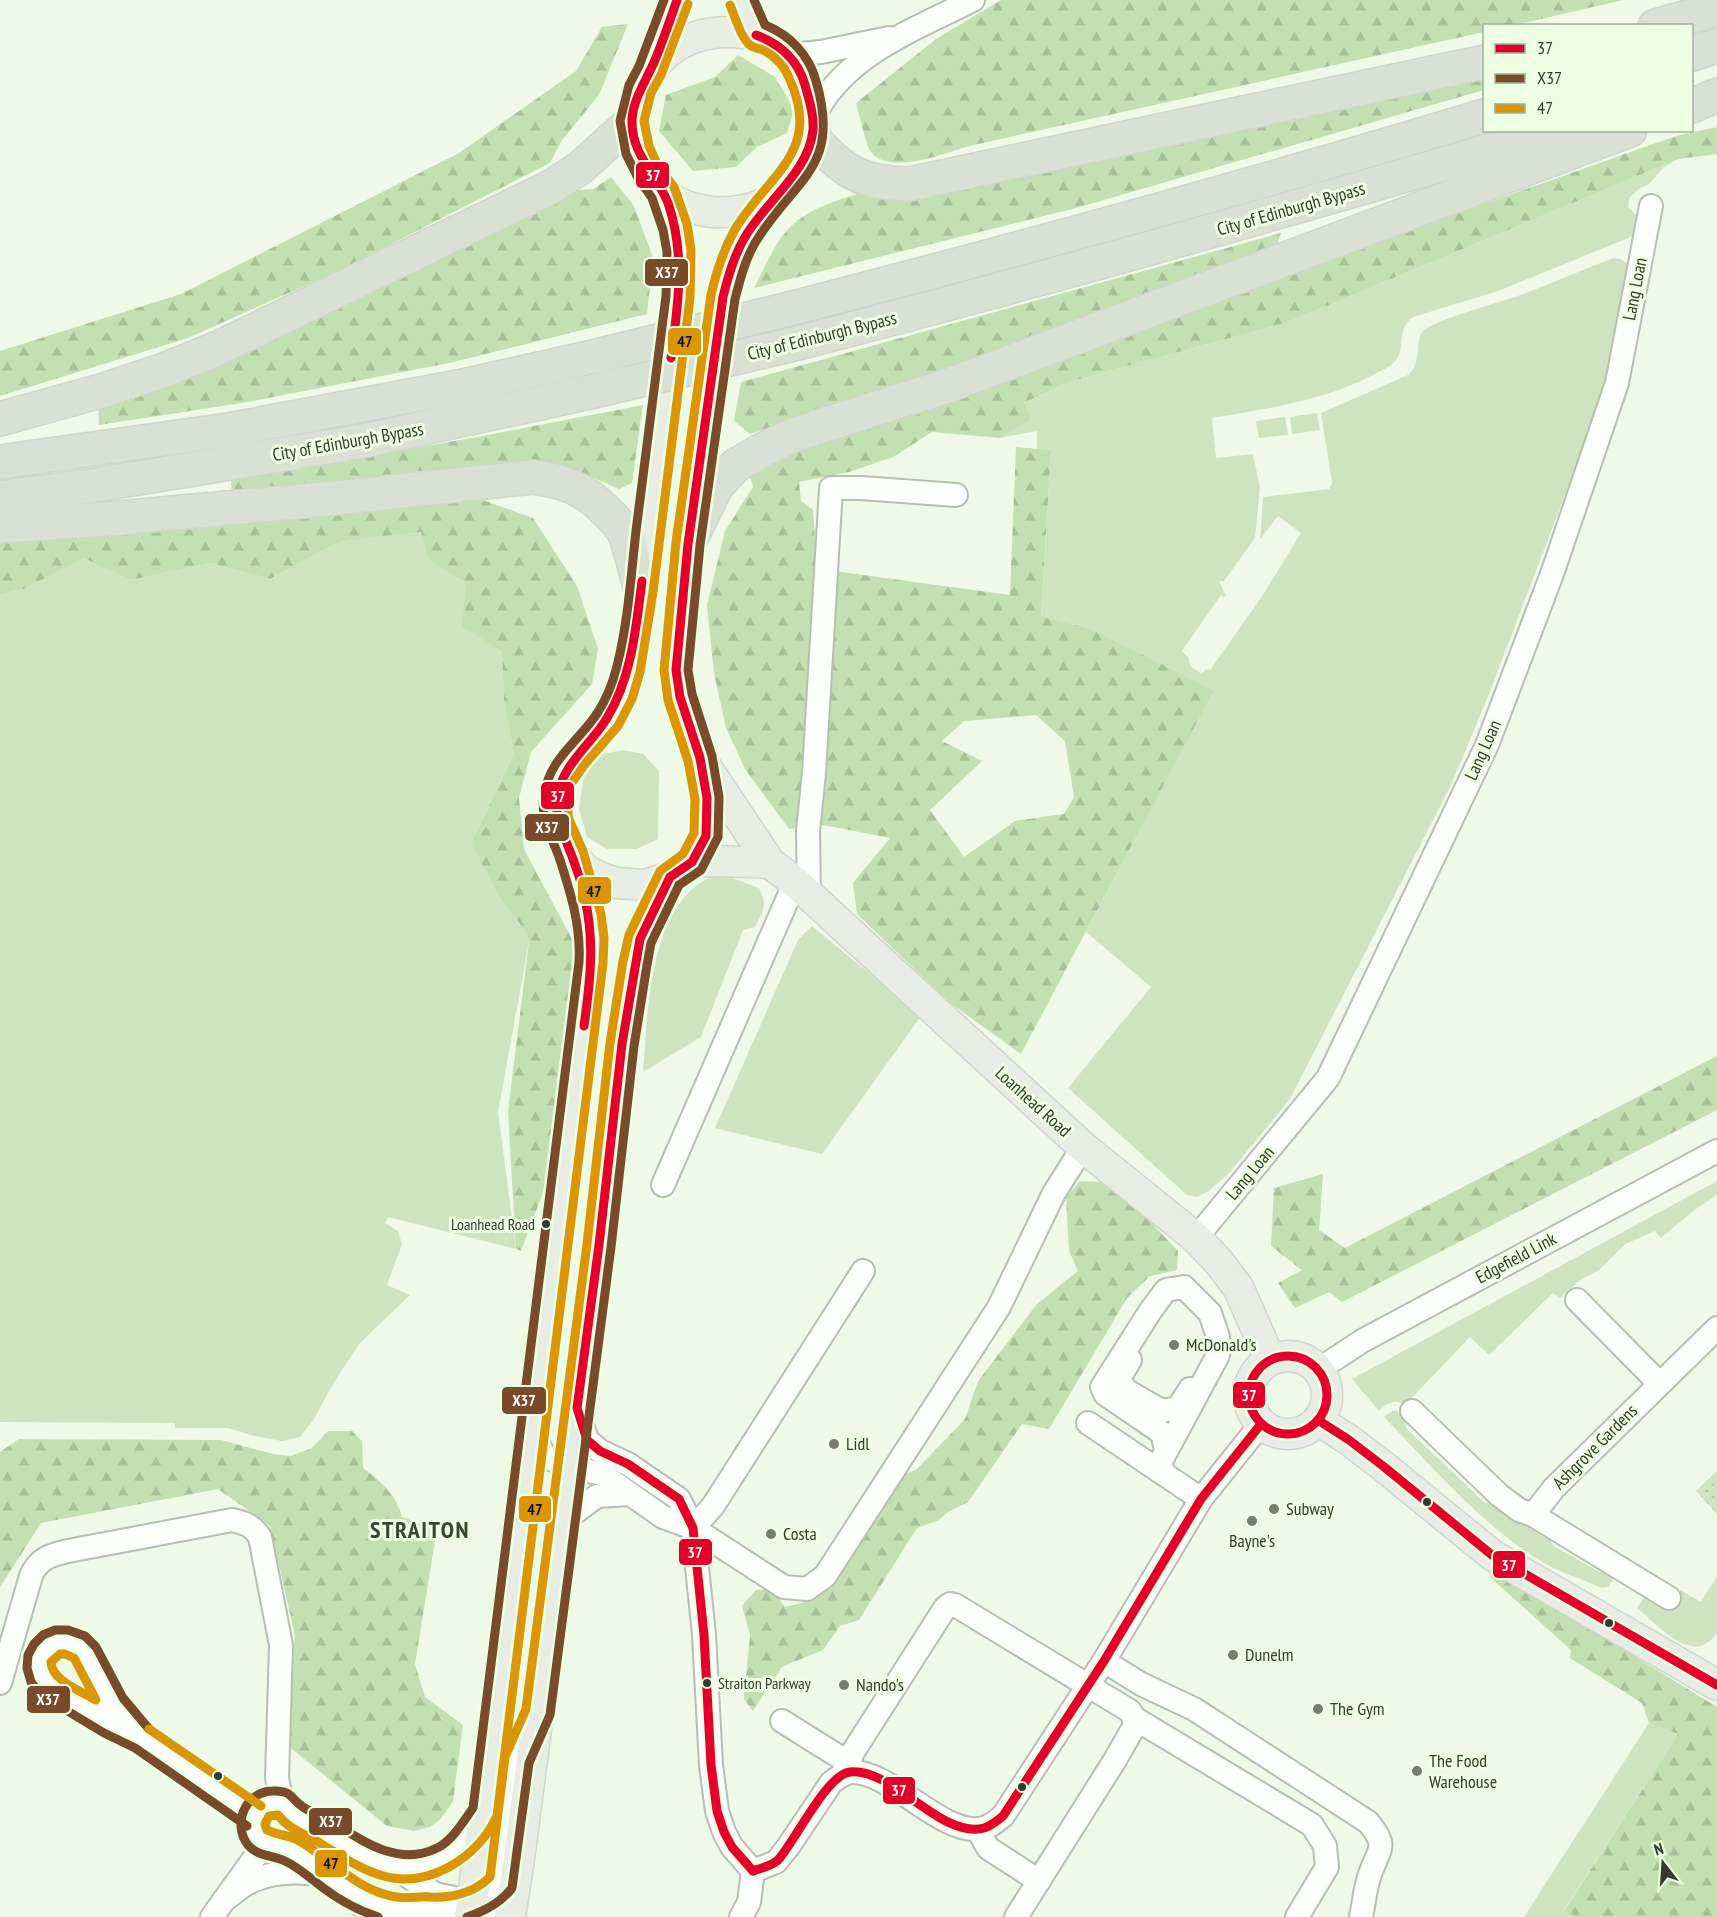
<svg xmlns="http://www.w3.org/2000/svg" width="1717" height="1917" font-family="'PT Sans Narrow',sans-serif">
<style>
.green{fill:#cee4c1}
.forest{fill:url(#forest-firs);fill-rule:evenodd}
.garden{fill:url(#garden-dots)}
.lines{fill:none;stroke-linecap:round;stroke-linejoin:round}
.minor-casing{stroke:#b6bfb2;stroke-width:26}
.major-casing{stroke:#d0d5cd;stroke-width:33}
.highway-casing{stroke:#d0d5cd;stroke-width:36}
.minor{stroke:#fcfefc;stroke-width:22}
.major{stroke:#e7ede3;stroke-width:30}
.highway{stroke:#d9e1d4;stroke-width:33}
.highway-bridge-casing{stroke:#d0d5cd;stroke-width:36;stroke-linecap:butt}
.highway-bridge{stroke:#d9e1d4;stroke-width:33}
.bus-1-casing{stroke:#ecffe2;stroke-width:14}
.bus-2-casing{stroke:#ecffe2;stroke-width:14}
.bus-3-casing{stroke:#ecffe2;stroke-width:14}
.bus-1{stroke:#e4002b;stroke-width:9}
.bus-2{stroke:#7a4b2a;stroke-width:9}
.bus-3{stroke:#da9607;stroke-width:9}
.bus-dot{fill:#333a2f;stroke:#ecffe2;stroke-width:2}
.poi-dot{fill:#747d70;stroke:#ecffe2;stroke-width:2}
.labels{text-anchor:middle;stroke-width:6;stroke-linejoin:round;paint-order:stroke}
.bus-label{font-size:16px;fill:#333a2f;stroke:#ecffe2;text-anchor:end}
.street-label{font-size:18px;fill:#333a2f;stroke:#ecffe2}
.poi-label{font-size:18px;fill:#333a2f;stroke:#ecffe2;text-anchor:start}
.district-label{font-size:24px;font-weight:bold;letter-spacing:1.5px;fill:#384730;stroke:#ecffe2}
.line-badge{stroke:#ecffe2;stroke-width:2}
.badge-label{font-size:16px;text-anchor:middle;font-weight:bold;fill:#fff}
.pale-badge-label{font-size:16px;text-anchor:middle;font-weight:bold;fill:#111}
</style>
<defs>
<pattern id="forest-firs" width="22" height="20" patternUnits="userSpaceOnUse" patternTransform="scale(1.5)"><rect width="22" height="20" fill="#c3e0b2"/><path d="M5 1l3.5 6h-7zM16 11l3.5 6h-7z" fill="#a8c199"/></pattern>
<pattern id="garden-dots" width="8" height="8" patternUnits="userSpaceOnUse" patternTransform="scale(1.5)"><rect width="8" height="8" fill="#cee4c1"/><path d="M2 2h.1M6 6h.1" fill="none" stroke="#b1c4a6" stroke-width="1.8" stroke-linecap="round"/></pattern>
</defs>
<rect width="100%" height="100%" fill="#eef9e8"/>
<!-- green -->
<g class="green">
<path d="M1678 159 1664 167 1649 184 1639 189 1629 198 1628 207 1640 218 1638 234 1498 291 1413 317C1393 333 1409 352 1391 365 1386 369 1377 372 1371 376 1322 401 1266 409 1212 418L1216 458 1253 454 1260 488 1255 538 1224 581H1219L1226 596 1224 597 1221 595 1182 651 1189 659 1190 666 1202 674 1206 669 1210 670 1261 598 1301 533 1278 516 1260 539 1263 497 1329 489 1332 483 1321 413 1408 375C1424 360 1413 340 1424 330 1436 320 1497 303 1515 297 1548 285 1580 271 1613 258 1623 259 1626 261 1630 270L1605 390 1489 694 1451 785 1290 1099 1230 1172 1210 1190 1197 1197 1187 1195 1068 1088 1151 987 1086 932 1213 690 1089 628 1041 618 1051 450 1037 449V431L1000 438 1032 419 1023 404 1069 382 1288 322Z"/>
<path d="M1317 413 1320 430 1292 434 1290 417Z"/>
<path d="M1285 417 1288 435 1259 438 1256 421Z"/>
<path d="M422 532 430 560 466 583 463 626 502 652 504 702 514 754 471 843 499 897 526 932 529 942 498 1112 516 1249 388 1217 385 1223 398 1231 402 1244 387 1285 410 1295 359 1344 334 1382 314 1419 300 1437 282 1441 254 1436 228 1428H175V1423L0 1422V594L24 589 84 557 131 580 210 563 270 579 338 542Z"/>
<path d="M623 750 643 754 659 771 658 839 637 849H607L587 837 579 809 584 775 603 754Z"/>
<path d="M710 877 732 878 759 888C768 905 763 911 755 927L743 930 701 1037 643 1072C648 1016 648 931 691 890 696 885 704 881 710 877Z"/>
<path d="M812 926 921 1016 822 1154 715 1128 798 940Z"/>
<path d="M1717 1181V1195L1693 1211 1661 1238 1655 1231 1625 1244 1599 1270 1580 1280 1560 1298 1553 1293 1489 1355 1470 1337 1405 1405C1394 1398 1387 1403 1379 1411L1352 1379Z"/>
<path d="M1396 1410 1406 1419V1428L1485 1503 1493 1502 1519 1522 1550 1538 1552 1545 1600 1572 1608 1571 1616 1575 1608 1587 1602 1588C1582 1579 1558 1572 1539 1560 1480 1523 1433 1468 1384 1417L1392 1411Z"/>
<path d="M1717 1576C1717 1588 1717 1624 1717 1633 1715 1636 1710 1641 1707 1643 1686 1658 1653 1621 1637 1608L1646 1594 1668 1609 1680 1590 1701 1602Z"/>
<path d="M1649 1723 1678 1734 1564 1910 1576 1917H1524Z"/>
</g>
<!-- forest -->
<g class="forest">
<path d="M1001 0H1623L1515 25 1484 26V32L969 146C946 153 889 176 871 152 866 146 859 113 856 103L936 39Z"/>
<path d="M628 24 599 95 562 140 550 163 342 269 188 338 0 396V351L181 294 459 153 576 71 602 27Z"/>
<path d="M738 55 775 77 794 109 787 133 757 147 736 167 693 171 659 131 666 95 715 77Z"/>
<path d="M1484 72V90L1076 208 754 288C763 272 772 248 784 234 806 207 839 200 871 190Z"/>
<path d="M1717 127V154L1678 159 1288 322 1069 382 1024 403 1032 419 1000 438 932 432 893 457 849 472 799 482 801 501 813 510 817 566 841 572 1010 595 1016 447 1051 450 1041 617 1089 628 1214 690 1021 1054 949 1002 857 914 853 883 890 838 823 825 789 829 745 769 726 728 714 673 707 605 725 531 753 487 749 474 803 445 1676 136ZM1036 715 1065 741 1074 797 1064 814 1015 821 964 857 930 810 982 761 942 741 964 721Z"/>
<path d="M611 177 634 206 653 258 647 314 449 363 248 402 99 425 98 401 203 368 579 190 593 189Z"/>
<path d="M1281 233 1277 244 1004 348 750 434 734 421 741 382Z"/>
<path d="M643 405 632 483 619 489 568 467 531 463 232 496 231 480 477 437Z"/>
<path d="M477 498 533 518 577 586 598 649 592 684 531 752 519 798 524 849 574 943 576 969 545 1187 521 1251 516 1249 508 1111 529 942 526 932 499 897 471 843 514 754 504 702 502 652 462 626 466 583 429 560 421 532 338 542 270 579 210 563 131 580 84 558 24 589 0 594V538Z"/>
<path d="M1717 1056V1110L1342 1302 1329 1292 1295 1308 1278 1283 1302 1270 1271 1246 1274 1188 1323 1174 1319 1230 1345 1248Z"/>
<path d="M1080 1181 1100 1182 1143 1214 1178 1251 1177 1270 1150 1276 1127 1298 1049 1429 1022 1424 968 1502 948 1512 939 1520 917 1528 859 1620 840 1626 823 1650 782 1667 753 1711 744 1699 750 1635 742 1606 756 1590 772 1589 785 1607 809 1601 836 1582 901 1476 917 1469 965 1419 978 1381 1037 1304 1078 1271 1069 1251 1066 1197Z"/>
<path d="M328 1431H352L362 1441 363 1468C381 1481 397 1496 402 1517L437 1529 415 1664 425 1697 463 1725 453 1801 441 1819 430 1827 414 1831 387 1826 287 1745 295 1635 270 1526 218 1489 41 1523 0 1587V1452L19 1439 221 1440 273 1454 291 1456 312 1448Z"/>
<path d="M1492 1569 1717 1707V1917H1576L1564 1911 1678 1734 1649 1723 1642 1703 1570 1658 1571 1650 1490 1577Z"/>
<path d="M338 1894 396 1917H355L335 1901Z"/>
</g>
<!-- garden -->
<path class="garden" d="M1717 1471V1514L1696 1491Z"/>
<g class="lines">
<defs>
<g id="minor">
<path d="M790 55 821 52 889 38"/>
<path d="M814 117C843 55 916 29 973 0"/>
<path d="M809 895 808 831 814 773 831 488H861L956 495"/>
<path d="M663 1185 795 882"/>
<path d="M1196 1238 1328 1078 1487 745 1552 574 1617 383 1651 206"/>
<path d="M1577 1300 1659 1383"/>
<path d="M1130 1360 1118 1380 1127 1391 1162 1411 1178 1408 1190 1389"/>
<path d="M1318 1370 1362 1341 1717 1151"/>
<path d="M1412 1411 1499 1495 1519 1510 1533 1515 1669 1598"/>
<path d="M579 1415 587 1440 600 1451 628 1464 679 1499 693 1528 704 1635 711 1765 717 1811 724 1832 732 1847 753 1871"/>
<path d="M1088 1423 1201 1499"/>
<path d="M533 1432 544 1456 570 1467 602 1474 663 1517 693 1528 784 1587 807 1589 825 1576 999 1307 1054 1193 1083 1147"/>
<path d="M1164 1474 1160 1463 1218 1355V1337L1210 1313 1184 1287 1166 1290 1151 1310 1102 1387 1105 1394 1162 1433 1166 1450"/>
<path d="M1533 1515 1554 1488 1717 1328"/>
<path d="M562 1522 597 1496 629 1494"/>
<path d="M693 1528 713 1506 863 1271"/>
<path d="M1104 1661 1141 1684 1194 1709 1368 1822C1389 1847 1379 1848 1370 1874 1365 1888 1364 1903 1361 1917"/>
<path d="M0 1683 31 1576C38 1559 50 1555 68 1551L232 1520C245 1523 252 1525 260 1537L281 1645 277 1778 282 1804"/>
<path d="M782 1721 849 1763V1772"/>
<path d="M141 1738C116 1713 107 1698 91 1666 88 1658 84 1647 75 1644 51 1633 23 1660 49 1686L110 1723 141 1738 254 1816"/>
<path d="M849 1763 853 1752 945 1608 950 1604 955 1605 1130 1711 1134 1718 1312 1825 1325 1846 1327 1867 1297 1917"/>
<circle cx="274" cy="1824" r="21"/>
<path d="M294 1816 307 1822 363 1854 392 1866 435 1894 472 1902 481 1906 493 1917"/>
<path d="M978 1830 988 1848 1039 1881"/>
<path d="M279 1844C305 1858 326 1879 353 1893 373 1903 395 1906 414 1917"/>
<path d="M392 1866C446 1862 451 1858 484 1814"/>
<path d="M753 1871 776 1862 788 1847 831 1783C837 1778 843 1773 851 1772 889 1770 940 1833 978 1829 988 1829 995 1822 1003 1816L1104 1661 1201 1499 1261 1424"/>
<path d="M224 1900C232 1895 239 1888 248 1883 271 1871 299 1871 323 1875"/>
<path d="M402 1910C414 1909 424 1910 436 1910 459 1911 486 1901 501 1883L514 1776 517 1760 527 1736"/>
<path d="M212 1917 265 1843"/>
<path d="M741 1917 749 1902 753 1871"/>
<path d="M1016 1917 1115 1760 1135 1725 1134 1718"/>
</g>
<g id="major">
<path d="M741 0 756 35"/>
<path d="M727 32C744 32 761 35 776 43 791 52 799 67 805 83 810 97 815 112 814 127 812 157 787 195 758 206 746 211 727 213 713 212 600 202 611 34 727 32Z"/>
<path d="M654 63 677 0"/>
<path d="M700 758 770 863 795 882 1083 1147 1196 1238 1219 1262 1239 1289 1270 1360"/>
<path d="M571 854 586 870 601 878 617 883 645 885 670 877 692 862 706 836 707 798 700 758 689 729 680 697 676 670 688 544 723 297C733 254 746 234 771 199"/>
<path d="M692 862 719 861 770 863"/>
<circle cx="1288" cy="1395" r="39"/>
<path d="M1318 1420 1349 1440 1383 1466 1492 1555 1717 1685"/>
<path d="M470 1917 497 1721 591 963 592 939 589 916 571 854 556 819V798L560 779 575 757 607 720 621 694 629 668 641 591 678 297C681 255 676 232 663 192"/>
<path d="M510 1917 519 1859 599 1245 622 1044 640 939 670 877"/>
</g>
<g id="highway">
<path d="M1655 26 1717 9"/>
<path d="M1692 54 1717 46"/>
<path d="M1692 106 1717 95"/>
<path d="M813 138C844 173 862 183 909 184L1484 62"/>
<path d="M793 308C1025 248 1255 185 1484 116"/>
<path d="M790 345C1048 279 1304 205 1560 130"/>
<path d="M0 419 104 390 164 370 218 348 551 187 580 168 632 121"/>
<path d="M0 462 228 430 458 387 597 356"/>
<path d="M0 498 96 485 363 441 586 393"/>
<path d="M0 526 107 519 326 499 532 477C562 480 585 489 606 511 614 518 622 527 626 537 632 554 636 573 641 591"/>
<path d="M688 544 716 487 735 466 764 449 796 434 947 386 1630 130"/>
</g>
</defs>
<!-- minor casing -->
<use href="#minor" class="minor-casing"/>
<!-- major casing -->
<use href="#major" class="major-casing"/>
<!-- highway casing -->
<use href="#highway" class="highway-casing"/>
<!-- minor -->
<use href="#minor" class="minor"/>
<!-- major -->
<use href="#major" class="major"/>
<!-- highway -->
<use href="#highway" class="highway"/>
<defs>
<g id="highway-bridge">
<path d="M597 356 793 308"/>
<path d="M586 393 790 345"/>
</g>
</defs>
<!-- highway-bridge casing -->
<use href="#highway-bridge" class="highway-bridge-casing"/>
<!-- highway-bridge -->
<use href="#highway-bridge" class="highway-bridge"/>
<defs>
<g id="bus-1">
<path d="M671 358C678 305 686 255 668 203 657 174 631 155 632 120 633 99 647 79 655 60 663 41 670 20 677 0"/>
<path d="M584 1026C590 983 595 942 585 899 582 885 578 872 573 859 566 839 554 820 557 798 562 764 591 745 607 718 632 677 636 627 642 581"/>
<circle cx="1288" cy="1395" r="39"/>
<path d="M1318 1420 1349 1440 1383 1466 1492 1555 1717 1685"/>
<path d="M753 1871 732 1847 724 1832 717 1811 711 1765 704 1635 693 1528 679 1499 628 1464 600 1451 587 1440 577 1408 599 1245 622 1044 640 939 670 877 692 862 706 836 707 798 700 758 680 697 676 670 688 544 723 297C728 276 734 255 745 237 765 202 809 172 813 130 814 114 809 100 805 85 798 60 780 44 756 35"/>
<path d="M753 1871C761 1868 772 1866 778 1860 795 1841 827 1774 850 1772 894 1768 940 1839 984 1828 991 1826 997 1821 1003 1816L1104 1661 1201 1499 1261 1424"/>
</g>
<g id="bus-2">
<path d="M149 1729 123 1698 96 1647 85 1636 68 1630H55L43 1635 34 1644 28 1655 27 1668 31 1682 41 1695 104 1733 135 1748 247 1826"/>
<path d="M378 1917C357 1910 339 1900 322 1887 310 1878 298 1867 285 1861 272 1855 257 1856 248 1845 240 1835 239 1821 244 1810 249 1799 260 1791 273 1791 293 1790 291 1800 303 1807 310 1812 320 1815 327 1819 360 1839 397 1868 437 1848 452 1841 463 1822 473 1808L579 962C581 926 571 894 560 860 552 836 540 822 544 795 550 757 579 742 598 712 607 698 613 682 617 666 628 623 631 575 636 531 646 453 656 374 666 296L667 252 663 230 652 198 638 178 626 154 620 121 629 85 639 66 664 0"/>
<path d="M467 1917C485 1911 501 1903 512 1888L529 1763 550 1715 611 1247 634 1046 647 965 651 943 679 885 701 870 718 837 719 797 712 756 692 694 688 670 700 545 735 299C740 280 745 260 755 243 794 178 842 169 816 81 809 55 790 35 765 25L754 0"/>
</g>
<g id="bus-3">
<path d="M688 4 661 75 651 93 644 121 649 146 658 166 674 187 687 224 691 250 690 298 653 592 640 672 632 699 618 726 585 764 571 784 568 799V817L583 851 601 914 604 938 603 963 497 1816C477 1859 427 1890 380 1875 360 1869 341 1856 323 1845 308 1835 289 1830 278 1815L269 1816 265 1824 267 1830C277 1835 288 1835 298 1840 331 1859 357 1891 397 1897 408 1899 419 1896 430 1897 451 1898 474 1893 490 1877L505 1757 526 1709 587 1244 610 1043 623 961 629 935 660 871 683 854 694 833 695 799 688 761 668 700 664 670 676 542 711 295C716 273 723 251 734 231 766 176 823 153 790 80 785 67 775 56 763 50 757 48 750 47 747 42 739 33 735 16 730 5"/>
<path d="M60 1654H65L74 1658 96 1700C81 1691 52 1681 51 1662Z"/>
<path d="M149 1729 261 1806"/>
</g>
</defs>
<!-- bus-1 casing -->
<use href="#bus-1" class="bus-1-casing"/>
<!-- bus-2 casing -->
<use href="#bus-2" class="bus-2-casing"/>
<!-- bus-3 casing -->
<use href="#bus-3" class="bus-3-casing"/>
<!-- bus-1 -->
<use href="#bus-1" class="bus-1"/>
<!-- bus-2 -->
<use href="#bus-2" class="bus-2"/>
<!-- bus-3 -->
<use href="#bus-3" class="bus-3"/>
</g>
<!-- markers -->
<g class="bus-dot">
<circle cx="546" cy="1224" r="5"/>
<circle cx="1427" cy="1502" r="5"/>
<circle cx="1609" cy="1623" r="5"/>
<circle cx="707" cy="1683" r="5"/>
<circle cx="218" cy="1776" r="5"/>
<circle cx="1022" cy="1787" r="5"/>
</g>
<g class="poi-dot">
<circle cx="1174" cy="1345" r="6"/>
<circle cx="834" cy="1444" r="6"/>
<circle cx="1274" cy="1509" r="6"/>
<circle cx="1252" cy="1521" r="6"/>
<circle cx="771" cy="1534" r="6"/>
<circle cx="1233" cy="1655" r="6"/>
<circle cx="844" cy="1685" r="6"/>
<circle cx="1318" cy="1709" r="6"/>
<circle cx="1417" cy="1771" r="6"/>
</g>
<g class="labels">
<!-- bus labels -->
<g class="bus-label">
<text x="535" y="1230">Loanhead Road</text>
<text x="718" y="1689" text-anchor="start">Straiton Parkway</text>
</g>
<!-- street labels -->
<g class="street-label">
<text transform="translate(1291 209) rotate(-16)" y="6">City of Edinburgh Bypass</text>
<text transform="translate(1635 289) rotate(-79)" y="6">Lang Loan</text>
<text transform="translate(822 336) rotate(-14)" y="6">City of Edinburgh Bypass</text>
<text transform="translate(348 442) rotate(-10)" y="6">City of Edinburgh Bypass</text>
<text transform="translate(1483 750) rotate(-66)" y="6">Lang Loan</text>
<text transform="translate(1033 1102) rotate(42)" y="6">Loanhead Road</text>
<text transform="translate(1250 1173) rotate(-50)" y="6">Lang Loan</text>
<text transform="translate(1516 1258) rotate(-28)" y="6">Edgefield Link</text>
<text transform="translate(1595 1447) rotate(-45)" y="6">Ashgrove Gardens</text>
</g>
<!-- poi labels -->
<g class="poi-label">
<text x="1186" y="1351">McDonald's</text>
<text x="846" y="1450">Lidl</text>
<text x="1286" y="1515">Subway</text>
<text x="783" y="1540">Costa</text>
<text x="1252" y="1547" text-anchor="middle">Bayne's</text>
<text x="1245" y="1661">Dunelm</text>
<text x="856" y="1691">Nando's</text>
<text x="1330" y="1715">The Gym</text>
<text x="1429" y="1767">The Food<tspan x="1429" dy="21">Warehouse</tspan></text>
</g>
<!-- district labels -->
<g class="district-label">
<text x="420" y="1538">STRAITON</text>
</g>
</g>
<g class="line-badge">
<rect x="635" y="161" width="35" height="28" rx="6" fill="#e4002b"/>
<rect x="644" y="258" width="45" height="29" rx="6" fill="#7a4b2a"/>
<rect x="667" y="327" width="35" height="29" rx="6" fill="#da9607"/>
<rect x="540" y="781" width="35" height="29" rx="6" fill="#e4002b"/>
<rect x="524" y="813" width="46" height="29" rx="6" fill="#7a4b2a"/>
<rect x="577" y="876" width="35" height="29" rx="6" fill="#da9607"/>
<rect x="1232" y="1381" width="34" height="28" rx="6" fill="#e4002b"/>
<rect x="501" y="1386" width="46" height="29" rx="6" fill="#7a4b2a"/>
<rect x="518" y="1495" width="34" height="28" rx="6" fill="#da9607"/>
<rect x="678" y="1538" width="35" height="28" rx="6" fill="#e4002b"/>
<rect x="1492" y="1550" width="34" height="29" rx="6" fill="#e4002b"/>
<rect x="26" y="1685" width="45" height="29" rx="6" fill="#7a4b2a"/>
<rect x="882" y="1776" width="34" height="29" rx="6" fill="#e4002b"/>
<rect x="308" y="1807" width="45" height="29" rx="6" fill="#7a4b2a"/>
<rect x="314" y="1849" width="34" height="29" rx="6" fill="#da9607"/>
</g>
<g class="badge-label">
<text x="653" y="181">37</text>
<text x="667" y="278">X37</text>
<text x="558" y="802">37</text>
<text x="547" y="833">X37</text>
<text x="1249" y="1401">37</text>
<text x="524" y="1406">X37</text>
<text x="695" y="1558">37</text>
<text x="1509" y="1571">37</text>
<text x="48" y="1705">X37</text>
<text x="899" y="1796">37</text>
<text x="331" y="1827">X37</text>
</g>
<g class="pale-badge-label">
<text x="685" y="347">47</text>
<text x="594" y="897">47</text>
<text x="535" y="1515">47</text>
<text x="331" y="1869">47</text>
</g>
<!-- legend -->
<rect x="1483" y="24" width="210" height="108" fill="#ecffe2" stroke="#a2b09a" stroke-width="1.5"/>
<rect x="1495" y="44" width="30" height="9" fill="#e4002b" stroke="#a2b09a" stroke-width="1.5"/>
<text x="1537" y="54" font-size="18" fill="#333a2f">37</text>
<rect x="1495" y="74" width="30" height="9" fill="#7a4b2a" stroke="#a2b09a" stroke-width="1.5"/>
<text x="1537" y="84" font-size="18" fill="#333a2f">X37</text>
<rect x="1495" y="104" width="30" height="9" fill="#da9607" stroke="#a2b09a" stroke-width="1.5"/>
<text x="1537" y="114" font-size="18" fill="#333a2f">47</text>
<!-- north arrow -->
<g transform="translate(1663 1863) rotate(343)" stroke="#ecffe2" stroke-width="4.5" paint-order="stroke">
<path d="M0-4.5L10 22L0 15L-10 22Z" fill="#333a2f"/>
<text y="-9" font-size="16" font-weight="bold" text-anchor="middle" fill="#333a2f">N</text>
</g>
</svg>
